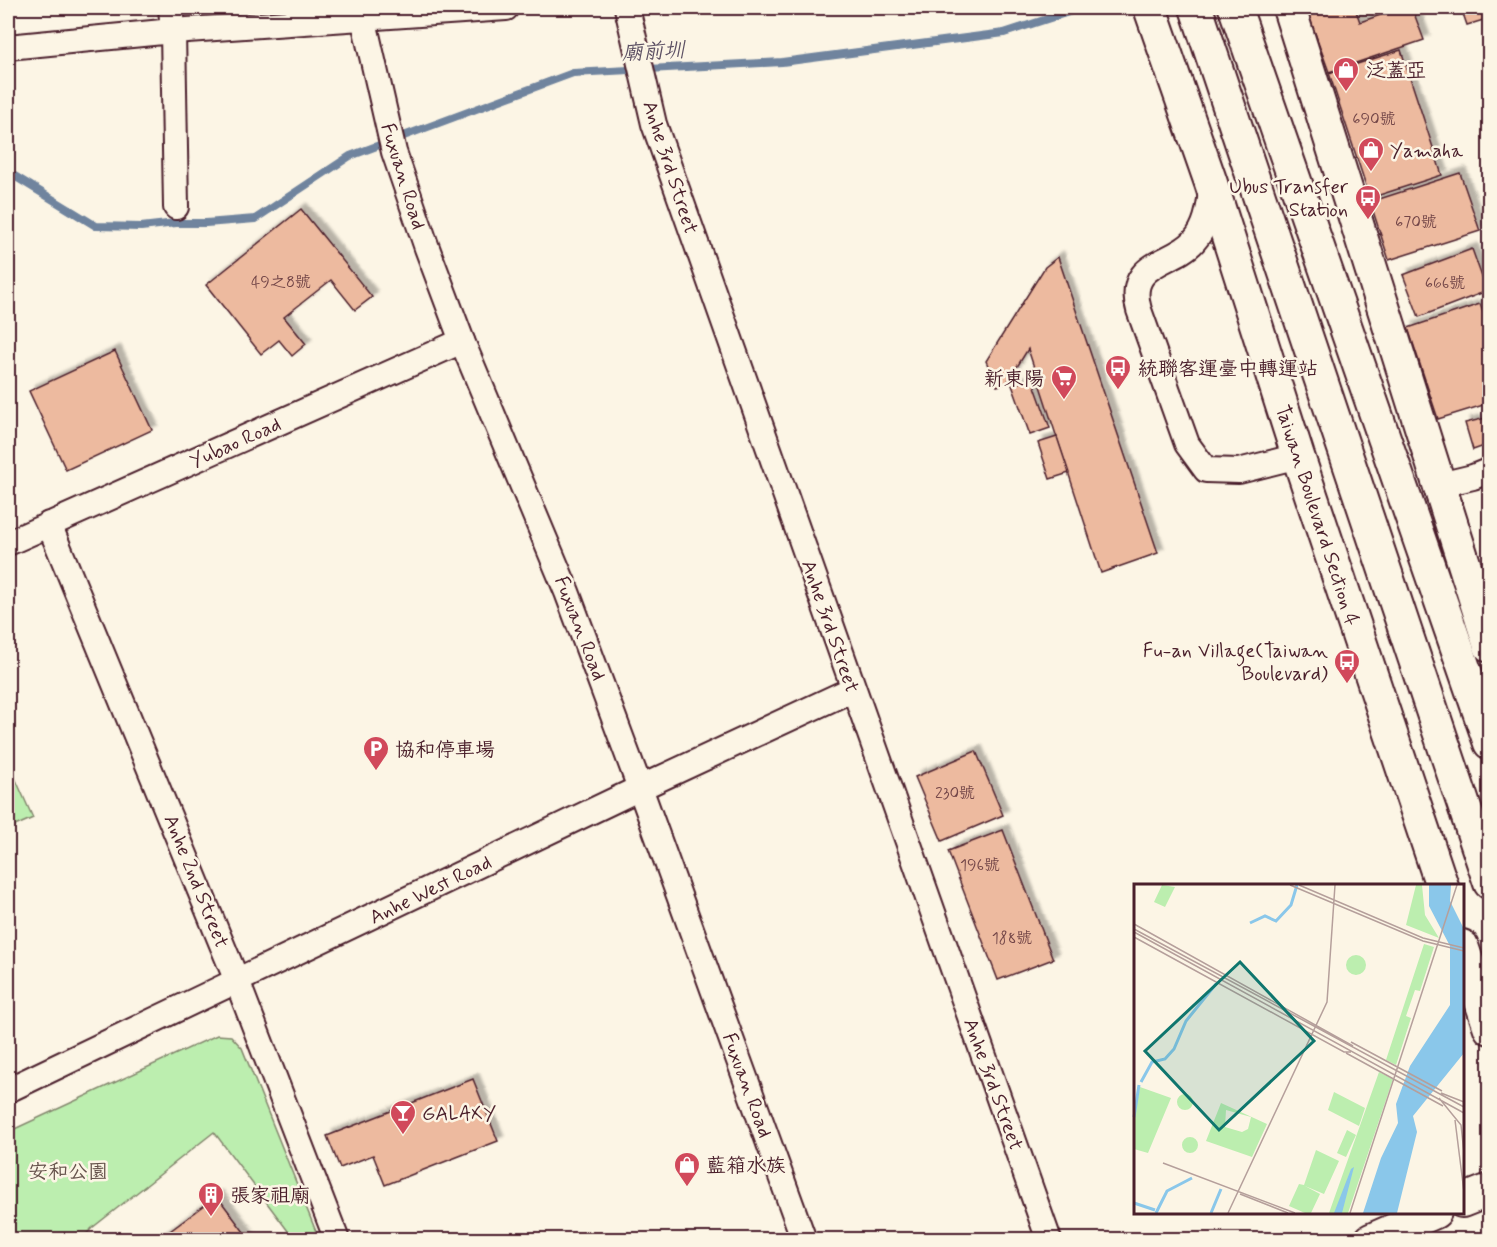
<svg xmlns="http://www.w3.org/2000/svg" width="1497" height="1247" font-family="Mynerve,'LXGW WenKai TC',sans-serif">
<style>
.green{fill:#bceeaf;stroke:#83866d;stroke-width:1.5}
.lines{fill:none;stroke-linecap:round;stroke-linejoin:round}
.stream{stroke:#70849e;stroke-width:8}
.building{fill:#edba9f;stroke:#4a1f2b;stroke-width:1.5;filter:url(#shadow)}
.minor-casing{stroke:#4a1f2b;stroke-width:28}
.major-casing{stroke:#4a1f2b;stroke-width:36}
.minor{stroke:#fcf5e5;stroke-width:24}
.major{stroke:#fcf5e5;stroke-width:32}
.labels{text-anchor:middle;stroke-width:5;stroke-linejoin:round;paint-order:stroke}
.number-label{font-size:16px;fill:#734648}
.poi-label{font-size:20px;fill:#4a1f2b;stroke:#fcf5e5;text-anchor:start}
.street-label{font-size:20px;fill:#4a1f2b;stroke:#fcf5e5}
.park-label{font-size:20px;fill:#66534c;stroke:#fcf5e5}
.water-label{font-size:21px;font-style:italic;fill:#5d5164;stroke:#fcf5e5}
.inset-river{fill:none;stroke:#8ac7ea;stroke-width:3}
.inset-road{fill:none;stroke:#b59f9b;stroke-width:1.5}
.view{fill:#0f766e;fill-opacity:0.15;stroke:#0f766e;stroke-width:3}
.inset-edge{fill:none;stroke:#4a1f2b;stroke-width:3}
</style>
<defs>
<filter id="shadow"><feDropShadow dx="5.5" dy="-5.5" stdDeviation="1.5" flood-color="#0004"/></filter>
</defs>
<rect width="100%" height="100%" fill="#fcf5e5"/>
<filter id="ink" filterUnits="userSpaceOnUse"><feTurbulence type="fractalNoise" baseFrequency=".0167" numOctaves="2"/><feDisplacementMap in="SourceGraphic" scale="12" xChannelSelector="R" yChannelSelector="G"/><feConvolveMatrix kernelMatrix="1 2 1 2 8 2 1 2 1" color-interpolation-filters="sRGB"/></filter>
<g filter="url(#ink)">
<!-- green -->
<g class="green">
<path d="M8 762 33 818 8 829Z"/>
<path d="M217 1035 231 1036 242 1048 319 1239H294L214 1132 92 1228 82 1239H8V1132Z"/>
</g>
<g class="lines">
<!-- stream -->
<path class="stream" d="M8 172 96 226 141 227 176 223H206L255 219 350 156 573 73 782 62 1004 33 1081 8"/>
</g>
<!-- building -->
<g class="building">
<path d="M1306 8H1355L1360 22 1401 8H1412L1424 40 1329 72Z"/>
<path d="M1461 8H1490V18L1467 25Z"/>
<path d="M1401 50 1442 175 1370 198 1329 73Z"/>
<path d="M1460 173 1480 231 1389 260 1370 202Z"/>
<path d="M301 209 372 297 355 310 331 280 284 317 306 344 292 356 279 340 261 354 206 285Z"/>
<path d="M1472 249 1487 291 1419 317 1403 275Z"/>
<path d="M1058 257 1158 553 1101 573 1028 349 1007 383 997 386 986 361 1045 267Z"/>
<path d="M1480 304 1490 331V403L1438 419 1408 328Z"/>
<path d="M115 351 152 430 66 470 29 391Z"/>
<path d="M1032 378 1050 428 1030 435 1012 385Z"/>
<path d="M1490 417V444L1473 450 1465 423Z"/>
<path d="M1057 437 1069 473 1050 479 1038 443Z"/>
<path d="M976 751 1003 815 942 841 915 777Z"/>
<path d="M1003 830 1053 959 998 980 948 851Z"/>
<path d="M473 1079 498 1141 385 1185 373 1155 340 1168 327 1136Z"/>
<path d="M217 1196 250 1240H158Z"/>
</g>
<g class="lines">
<defs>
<g id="minor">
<path d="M171 8 173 31 176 207"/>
<path d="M363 8V17L394 152 427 248 462 341 567 592 640 788 804 1240"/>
<path d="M627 8 654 124 1049 1240"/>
<path d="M8 47 173 31 506 8"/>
<path d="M1211 188C1210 206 1207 227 1194 241 1173 265 1125 261 1139 310L1187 444 1206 470 1239 471 1298 456"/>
<path d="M1440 485 1473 477 1490 470"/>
<path d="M49 524 237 981 337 1240"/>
<path d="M8 543 462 341"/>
<path d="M8 1090 640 788 853 689"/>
</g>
<g id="major">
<path d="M1150 8 1211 183 1298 456 1442 886"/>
<path d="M1196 8 1490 883"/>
<path d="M1235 8 1490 743"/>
<path d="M1289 8 1490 646"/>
<path d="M1462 946 1490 1028"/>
<path d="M1462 1201 1490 1190"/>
<path d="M1371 1240 1435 1212"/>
</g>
</defs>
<!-- minor casing -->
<use href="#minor" class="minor-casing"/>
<!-- major casing -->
<use href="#major" class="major-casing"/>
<!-- minor -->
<use href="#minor" class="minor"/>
<!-- major -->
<use href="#major" class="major"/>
</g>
</g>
<!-- icons -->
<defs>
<symbol id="shop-pin" viewBox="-11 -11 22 30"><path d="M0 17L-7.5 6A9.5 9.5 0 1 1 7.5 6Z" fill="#d1495b" stroke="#fcf5e5"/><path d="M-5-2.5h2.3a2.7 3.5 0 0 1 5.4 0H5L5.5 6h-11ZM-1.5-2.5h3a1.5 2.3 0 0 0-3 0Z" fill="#fff"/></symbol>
<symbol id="bus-pin" viewBox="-11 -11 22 30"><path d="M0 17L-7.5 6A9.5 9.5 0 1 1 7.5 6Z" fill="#d1495b" stroke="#fcf5e5"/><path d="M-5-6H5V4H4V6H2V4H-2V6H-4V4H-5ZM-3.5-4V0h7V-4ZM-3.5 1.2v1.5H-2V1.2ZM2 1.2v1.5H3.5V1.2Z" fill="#fff"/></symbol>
<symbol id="supermarket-pin" viewBox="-11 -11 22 30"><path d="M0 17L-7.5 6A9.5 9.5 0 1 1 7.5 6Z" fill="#d1495b" stroke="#fcf5e5"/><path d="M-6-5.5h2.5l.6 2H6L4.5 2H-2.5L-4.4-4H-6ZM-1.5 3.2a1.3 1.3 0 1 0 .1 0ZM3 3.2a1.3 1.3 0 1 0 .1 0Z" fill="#fff"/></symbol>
<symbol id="parking-pin" viewBox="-11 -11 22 30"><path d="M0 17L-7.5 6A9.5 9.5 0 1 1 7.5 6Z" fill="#d1495b" stroke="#fcf5e5"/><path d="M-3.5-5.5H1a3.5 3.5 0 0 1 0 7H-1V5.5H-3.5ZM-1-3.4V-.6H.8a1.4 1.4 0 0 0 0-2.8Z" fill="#fff"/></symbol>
<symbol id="bar-pin" viewBox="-11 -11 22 30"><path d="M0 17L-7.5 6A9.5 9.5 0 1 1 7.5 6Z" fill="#d1495b" stroke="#fcf5e5"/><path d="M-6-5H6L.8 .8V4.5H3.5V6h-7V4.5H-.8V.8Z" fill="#fff"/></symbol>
<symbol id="building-pin" viewBox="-11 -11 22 30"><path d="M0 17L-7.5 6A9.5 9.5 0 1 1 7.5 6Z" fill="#d1495b" stroke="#fcf5e5"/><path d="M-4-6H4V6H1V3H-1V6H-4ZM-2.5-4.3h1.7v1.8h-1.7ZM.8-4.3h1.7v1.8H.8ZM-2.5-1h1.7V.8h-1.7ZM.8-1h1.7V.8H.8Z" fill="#fff"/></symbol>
</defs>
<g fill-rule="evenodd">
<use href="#shop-pin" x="1331" y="55" width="30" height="40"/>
<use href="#shop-pin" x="1356" y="135" width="30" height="40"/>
<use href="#bus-pin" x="1353" y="183" width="30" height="40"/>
<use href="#bus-pin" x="1103" y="353" width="30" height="40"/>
<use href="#supermarket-pin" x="1049" y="363" width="30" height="40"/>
<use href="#bus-pin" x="1332" y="647" width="30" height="40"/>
<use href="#parking-pin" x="361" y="734" width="30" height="40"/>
<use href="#bar-pin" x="388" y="1098" width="30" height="40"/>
<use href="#shop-pin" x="672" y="1150" width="30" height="40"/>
<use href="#building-pin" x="196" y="1180" width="30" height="40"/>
</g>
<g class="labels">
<!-- number labels -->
<g class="number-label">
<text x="1374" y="124">690號</text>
<text x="1416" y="227">670號</text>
<text x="281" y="287">49之8號</text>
<text x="1445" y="288">666號</text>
<text x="955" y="798">230號</text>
<text x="980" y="870">196號</text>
<text x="1012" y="943">188號</text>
</g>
<!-- poi labels -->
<g class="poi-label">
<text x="1366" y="77">泛蓋亞</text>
<text x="1390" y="157">Yamaha</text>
<text x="1348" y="193" text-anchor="end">Ubus Transfer<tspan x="1348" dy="23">Station</tspan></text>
<text x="1138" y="375">統聯客運臺中轉運站</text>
<text x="1044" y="385" text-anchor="end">新東陽</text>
<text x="1328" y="657" text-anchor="end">Fu-an Village(Taiwan<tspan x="1328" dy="23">Boulevard)</tspan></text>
<text x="395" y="756">協和停車場</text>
<text x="422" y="1120">GALAXY</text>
<text x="706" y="1172">藍箱水族</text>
<text x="230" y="1202">張家祖廟</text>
</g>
<!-- street labels -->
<g class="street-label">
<text transform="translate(671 167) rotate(72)" y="7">Anhe 3rd Street</text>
<text transform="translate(404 176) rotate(73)" y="7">Fuxuan Road</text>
<text transform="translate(235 442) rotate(-24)" y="7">Yubao Road</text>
<text transform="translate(1318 515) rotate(72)" y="7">Taiwan Boulevard Section 4</text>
<text transform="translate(831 626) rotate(71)" y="7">Anhe 3rd Street</text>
<text transform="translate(581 628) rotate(69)" y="7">Fuxuan Road</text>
<text transform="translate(197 881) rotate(68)" y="7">Anhe 2nd Street</text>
<text transform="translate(430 889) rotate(-26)" y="7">Anhe West Road</text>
<text transform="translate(994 1084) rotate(70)" y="7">Anhe 3rd Street</text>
<text transform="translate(748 1085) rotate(70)" y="7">Fuxuan Road</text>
</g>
<!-- park labels -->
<g class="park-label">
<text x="68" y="1178">安和公園</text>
</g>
<!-- water labels -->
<g class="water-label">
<text transform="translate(653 51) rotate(-3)" y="7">廟前圳</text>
</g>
</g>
<!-- overview -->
<g transform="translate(1134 884)">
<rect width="330" height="330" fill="#fcf5e5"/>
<path d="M28 1 41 3 31 23 20 18ZM282 1H288L291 31 305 54 272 41ZM290 60 300 63 286 107 281 106 272 132 277 134 262 181 252 176ZM212 81a10 10 0 1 1 20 0a10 10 0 1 1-20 0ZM245 188 259 195 214 329H195ZM6 203 37 214 14 269 0 265V233ZM200 208 231 224 225 242 194 226ZM43 218a8 8 0 1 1 16 0a8 8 0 1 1-16 0ZM87 219 133 240 118 273 72 257ZM92 226 117 233 114 245 108 248 91 243ZM213 246 222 251 212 273 203 269ZM48 261a8 8 0 1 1 16 0a8 8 0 1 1-16 0ZM182 266 205 277 190 310 171 302 186 310 177 329H171L155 322 165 300 170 301Z" fill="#bceeaf" fill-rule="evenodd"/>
<path d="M295 1H317L316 17 330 45V169L279 232 283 248 263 329H229L247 274 264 239 262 220 276 182 316 121V62L295 22ZM220 283 208 329H200L217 285Z" fill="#8ac7ea"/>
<path class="inset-river" d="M116 39 131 32 142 37 157 21 163 1M7 198 18 178 31 175 40 165 52 137 82 100M0 233 5 201M0 319 21 326M22 329 33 307 58 294M77 329 87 305"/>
<path class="inset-road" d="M156 1 289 57 330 67M165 1 289 54 330 64M0 40 219 162M0 45 330 223M0 48 330 229M0 53 210 168H217M217 158 308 207M212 169 309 222M307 209 330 218M305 214 327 241 330 269M321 236 330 308M29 279 161 329M106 310 154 329M94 329 193 118 201 1M216 329 323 1"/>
<path class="view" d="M106 78 180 157 85 246 11 167Z"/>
<rect width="330" height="330" class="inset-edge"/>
</g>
<!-- margin -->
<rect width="1497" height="1247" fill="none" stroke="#fcf5e5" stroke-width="30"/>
<rect x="15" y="15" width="1467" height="1217" fill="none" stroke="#4a1f2b" stroke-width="2" filter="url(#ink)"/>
</svg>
